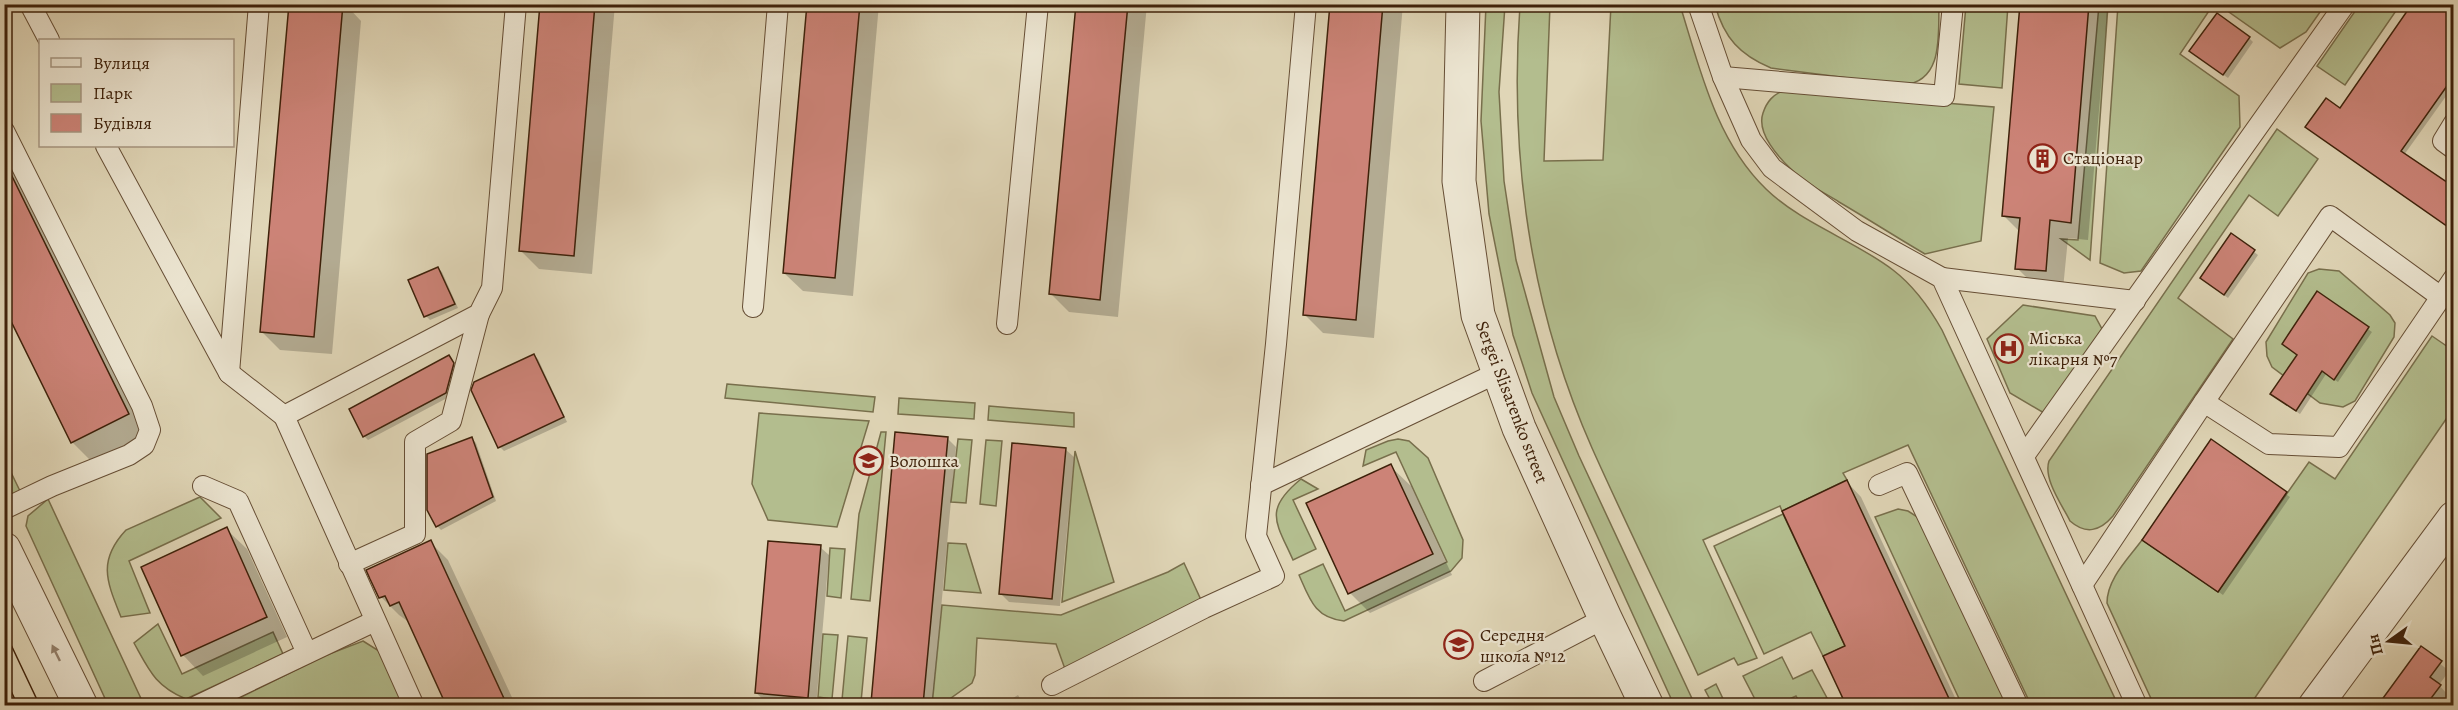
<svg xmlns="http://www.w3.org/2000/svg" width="2458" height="710" font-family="Alegreya,serif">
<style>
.green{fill:#b3bd8e;stroke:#786f4c;stroke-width:1.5}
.shadow{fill:#0003}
.building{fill:#cc8377;stroke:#3e210a;stroke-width:1.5}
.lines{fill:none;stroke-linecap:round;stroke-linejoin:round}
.service-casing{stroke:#664e35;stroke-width:22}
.minor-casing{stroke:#664e35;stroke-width:35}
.tertiary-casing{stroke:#664e35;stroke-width:35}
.service{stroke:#ebe4d0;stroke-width:20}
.minor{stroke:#ebe4d0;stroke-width:33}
.tertiary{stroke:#ebe4d0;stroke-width:33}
.tram{stroke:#3e210a;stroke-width:1.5}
.oneway{fill:#94826d}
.labels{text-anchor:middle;stroke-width:4.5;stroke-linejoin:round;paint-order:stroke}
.poi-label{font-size:18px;fill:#3e210a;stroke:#ebe4d0;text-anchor:start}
.street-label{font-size:18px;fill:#3e210a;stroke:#ebe4d0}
</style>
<rect width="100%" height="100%" fill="#e0d6b7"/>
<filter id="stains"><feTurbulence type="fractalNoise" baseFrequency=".00333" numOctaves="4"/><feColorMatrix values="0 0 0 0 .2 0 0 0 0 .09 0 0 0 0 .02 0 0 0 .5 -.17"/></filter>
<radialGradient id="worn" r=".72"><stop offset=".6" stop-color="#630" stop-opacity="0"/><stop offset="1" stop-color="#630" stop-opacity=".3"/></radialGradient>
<!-- green -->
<g class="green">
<path d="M2360 4 2400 5 2345 85 2317 66Z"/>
<path d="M1486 5H1505L1499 92 1504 181 1516 260 1554 397 1579 456 1695 705H1674L1532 393 1513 335 1489 214 1481 121Z"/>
<path d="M1520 5H1550L1544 161 1603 160 1611 5H1680C1700 69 1716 141 1766 189 1802 224 1854 240 1893 270 1914 286 1929 307 1942 330L2118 705H2031L1908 445 1843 473 1847 480 1782 511 1780 506 1703 540 1757 658 1738 665 1734 658 1698 675C1663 599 1626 524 1592 448 1530 308 1509 156 1520 5Z"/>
<path d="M1715 5H1939C1938 34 1944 82 1903 85L1771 68C1740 55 1724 38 1715 5Z"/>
<path d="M1966 5H2008L2002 88 1959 84Z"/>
<path d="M2099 5H2108L2090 260 2061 239 2078 240Z"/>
<path d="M2118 5H2213L2180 54 2239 96 2240 127 2141 271 2124 273 2100 263Z"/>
<path d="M2219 5H2325L2306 32 2280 48Z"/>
<path d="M1784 90 1994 107 1981 241 1925 254C1896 237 1868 219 1839 202 1823 192 1806 184 1793 171 1779 158 1756 133 1763 113 1767 101 1773 95 1784 90Z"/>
<path d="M2277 129 2318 159 2278 216 2249 195 2178 298 2233 339 2113 516C2100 531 2086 535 2070 521 2062 505 2043 479 2049 461Z"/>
<path d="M2319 269 2339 271 2390 315 2395 323 2394 337 2355 401 2343 407 2320 403 2272 367 2267 356 2266 342 2308 273Z"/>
<path d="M2023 305 2095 316 2102 329 2044 413 2010 393 1987 339Z"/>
<path d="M2432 336 2451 349 2453 346V409L2250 705H2154L2107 603C2107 579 2128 559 2142 540L2218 592 2309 462 2335 479Z"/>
<path d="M727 384 875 397 873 412 725 398Z"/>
<path d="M899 398 975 403 974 419 898 414Z"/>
<path d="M989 406 1074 413V427L988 420Z"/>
<path d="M759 413 869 421 837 527 768 520 752 484Z"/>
<path d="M881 432H886L870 601 851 599 859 514Z"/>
<path d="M958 439 972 440 966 503 951 502Z"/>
<path d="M1398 439 1409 441 1428 458 1463 540 1462 558 1451 571 1344 621C1315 618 1310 600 1299 575L1323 564 1345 611 1447 562 1396 452 1363 466 1366 450 1388 441Z"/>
<path d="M986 440 1002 441 996 506 980 504Z"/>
<path d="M1075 451 1114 582 1062 602Z"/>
<path d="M4 458 21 493 12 496 5 494Z"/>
<path d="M1301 479 1318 489 1293 500 1316 549 1293 560C1276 522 1263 510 1301 479Z"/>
<path d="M200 497 221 518 129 561 150 613 121 617C107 582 97 561 126 530Z"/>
<path d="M48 499 144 705H108L26 526 28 516Z"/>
<path d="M1898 509 1908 511 1919 518 2009 705H1962L1875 517Z"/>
<path d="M1783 514 1845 646 1823 656 1811 632 1764 654 1714 546Z"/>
<path d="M948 543 966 544 981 593 944 590Z"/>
<path d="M830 548 845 549 841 598 827 596Z"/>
<path d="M1184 563 1201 600 1065 669 1056 644 977 638 975 675 972 683 941 705 932 706 942 605 1061 615 1168 572Z"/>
<path d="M158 624 182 674 273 632 283 654 186 699C155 686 149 670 134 643Z"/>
<path d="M823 634 838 635 832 699 818 697Z"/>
<path d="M848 636 867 638 861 702 842 700Z"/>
<path d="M363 641 379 651 403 705 223 706 324 656Z"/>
<path d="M1782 657 1793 679 1812 670 1827 698 1812 705H1801L1796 696 1776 705H1758L1743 676Z"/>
<path d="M1716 684 1726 705H1713L1705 690Z"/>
</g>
<!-- shadow -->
<g class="shadow">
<path d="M290 4H345L361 21 332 354 280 350 262 332Z"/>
<path d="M542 4H615L592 274 539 269 521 251Z"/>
<path d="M808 4H879L853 296 803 291 784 273Z"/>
<path d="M1078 4H1147L1118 317 1069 312 1051 294Z"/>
<path d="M1332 4H1403L1374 338 1323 333 1305 315Z"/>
<path d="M2022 4H2108L2088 240 2068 238 2063 289 2035 286 2017 268 2020 232 2004 216Z"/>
<path d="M2454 4V85L2404 155 2340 110Z"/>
<path d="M2249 38 2253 42 2228 78 2195 55Z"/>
<path d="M4 142 148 434 92 462 72 442 4 303Z"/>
<path d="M2232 235 2258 255 2228 298 2206 282Z"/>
<path d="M438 268 442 272 458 308 430 320 426 316 410 280Z"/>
<path d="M2317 293 2372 332 2338 382 2326 374 2300 414 2276 398 2299 355Z"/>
<path d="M534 355 538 359 567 422 504 451 500 447Z"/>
<path d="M449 357 457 368 449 397 368 440 364 436Z"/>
<path d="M947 438 956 447 932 706H875L872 702Z"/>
<path d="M472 439 476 443 496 501 441 530 437 526Z"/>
<path d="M2212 441 2290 497 2223 595 2148 543Z"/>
<path d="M1065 449 1074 457 1060 606 1009 602 1000 593Z"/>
<path d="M1390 466 1411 486 1452 575 1370 613 1350 593Z"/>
<path d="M1847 482 1861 497 1959 706H1848L1825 657 1847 647Z"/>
<path d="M226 529 247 549 287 637 203 676 183 655 143 567Z"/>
<path d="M430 542 448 560 516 706H448L410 623 399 615 381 597Z"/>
<path d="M820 547 829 555 816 706 765 701 756 693Z"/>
<path d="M2421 648 2449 671 2439 685 2448 695 2440 706 2380 705Z"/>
<path d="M1018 695 1025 706H1000Z"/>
</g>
<!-- building -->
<g class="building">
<path d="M289 4H343L314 337 260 332Z"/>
<path d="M540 4H595L574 256 519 251Z"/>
<path d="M807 4H860L835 278 783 273Z"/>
<path d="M1076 4H1128L1100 300 1049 294Z"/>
<path d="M1330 4H1383L1356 320 1303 315Z"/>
<path d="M2020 4H2089L2071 223 2050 220 2046 271 2015 269 2020 218 2002 216Z"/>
<path d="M2412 4H2454V76L2401 151 2454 187V231L2305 127 2326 98 2340 108Z"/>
<path d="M2217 13 2250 37 2223 75 2189 51Z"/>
<path d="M4 160 129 414 71 443 4 307Z"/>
<path d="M2231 233 2255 250 2224 295 2200 278Z"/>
<path d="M438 267 455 304 424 317 408 280Z"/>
<path d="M2317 291 2369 327 2334 380 2322 371 2296 411 2270 394 2297 355 2282 344Z"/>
<path d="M534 354 564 417 498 448 471 390 474 382Z"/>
<path d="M449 355 454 363 446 393 363 437 349 409Z"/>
<path d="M895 432 948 437 923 705 871 703Z"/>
<path d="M472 437 493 497 436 527 427 510V454Z"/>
<path d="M2211 439 2287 492 2218 592 2142 540Z"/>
<path d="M1012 443 1066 448 1052 599 999 594Z"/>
<path d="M1391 464 1433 554 1348 594 1306 503Z"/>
<path d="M1847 480 1952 705H1846L1823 656 1845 646 1782 511Z"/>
<path d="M227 527 267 617 181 656 141 567Z"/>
<path d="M431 540 507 705H446L399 602 390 606 385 596 379 598 370 579 366 570Z"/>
<path d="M768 541 821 545 808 698 755 693Z"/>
<path d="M2421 646 2442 661 2430 677 2441 685 2426 705H2378Z"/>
</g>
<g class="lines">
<defs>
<g id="service">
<path d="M30 4 49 40"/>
<path d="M1698 4 1723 77 1751 140 1772 168 1857 231 1942 278 2137 706"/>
<path d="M1723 77 1944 96 1953 4"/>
<path d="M2454 123 2443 141 2454 149"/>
<path d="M4 131 142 406 150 430 144 445 129 455 52 486 4 509"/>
<path d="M106 146 229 373 284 416 479 314 492 288 516 4"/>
<path d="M1942 278 2135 301"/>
<path d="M753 307 778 4"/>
<path d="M1007 324 1038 4"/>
<path d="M229 373 259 4"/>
<path d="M2204 402 2330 216 2441 297"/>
<path d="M284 416 414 706"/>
<path d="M2024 456 2345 4"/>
<path d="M1261 485 1497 373"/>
<path d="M1879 485 1907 473 2018 706"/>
<path d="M203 486 238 501 307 653"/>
<path d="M349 564 415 534V442L451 421 479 314"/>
<path d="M2082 585 2204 402 2269 444 2339 447 2454 278"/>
<path d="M1484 681 1605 618"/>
<path d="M1052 685 1204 608 1274 576 1256 536 1276 344 1306 4"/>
<path d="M197 706 375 621"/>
</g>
<path id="minor" d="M2315 706 2454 518"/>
<g id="tertiary">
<path d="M1463 4 1459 181 1478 315 1519 428 1605 618 1647 706"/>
<path d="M4 549 81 706"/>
</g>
</defs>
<!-- service casing -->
<use href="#service" class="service-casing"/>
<!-- minor casing -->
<use href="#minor" class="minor-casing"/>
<!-- tertiary casing -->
<use href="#tertiary" class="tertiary-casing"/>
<!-- service -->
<use href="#service" class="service"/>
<!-- minor -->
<use href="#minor" class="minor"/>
<!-- tertiary -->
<use href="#tertiary" class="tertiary"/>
<!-- tram -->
<g class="tram">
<path d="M4 630 40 706"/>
<path d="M4 676 18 706"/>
</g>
</g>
<!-- one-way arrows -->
<defs><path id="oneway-solid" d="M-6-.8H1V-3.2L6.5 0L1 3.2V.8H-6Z" transform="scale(1.5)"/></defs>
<use class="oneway" href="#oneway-solid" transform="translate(56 653) rotate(-116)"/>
<!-- icons -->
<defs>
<symbol id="building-ring" viewBox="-11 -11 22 22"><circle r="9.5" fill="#ebe4d0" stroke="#8f2418" stroke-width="1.5"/><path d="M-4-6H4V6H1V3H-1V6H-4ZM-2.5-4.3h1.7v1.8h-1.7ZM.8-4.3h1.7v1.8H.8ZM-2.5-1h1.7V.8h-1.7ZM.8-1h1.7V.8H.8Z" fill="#8f2418"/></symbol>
<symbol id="hospital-ring" viewBox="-11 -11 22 22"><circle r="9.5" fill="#ebe4d0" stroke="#8f2418" stroke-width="1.5"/><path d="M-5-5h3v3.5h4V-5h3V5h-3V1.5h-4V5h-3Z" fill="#8f2418"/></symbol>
<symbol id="school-ring" viewBox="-11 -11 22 22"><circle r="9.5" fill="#ebe4d0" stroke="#8f2418" stroke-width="1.5"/><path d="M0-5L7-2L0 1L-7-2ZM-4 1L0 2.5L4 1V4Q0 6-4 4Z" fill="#8f2418"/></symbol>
</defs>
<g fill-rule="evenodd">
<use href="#building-ring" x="2026" y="142" width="33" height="33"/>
<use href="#hospital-ring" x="1992" y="332" width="33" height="33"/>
<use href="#school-ring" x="852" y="444" width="33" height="33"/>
<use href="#school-ring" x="1442" y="628" width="33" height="33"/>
</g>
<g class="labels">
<!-- poi labels -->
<g class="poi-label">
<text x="2063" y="164">Стаціонар</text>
<text x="2029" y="344">Міська<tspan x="2029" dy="21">лікарня №7</tspan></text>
<text x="889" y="467">Волошка</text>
<text x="1480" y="641">Середня<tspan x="1480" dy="21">школа №12</tspan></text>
</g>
<!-- street labels -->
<g class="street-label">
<text transform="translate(1512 402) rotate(69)" y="6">Sergei Slisarenko street</text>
</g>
</g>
<!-- margin -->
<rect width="2458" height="710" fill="none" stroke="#e0d6b7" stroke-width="24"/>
<rect x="6" y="6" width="2446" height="698" fill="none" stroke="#3e210a" stroke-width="3"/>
<rect x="12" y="12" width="2434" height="686" fill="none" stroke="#3e210a" stroke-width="1.5"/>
<!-- legend -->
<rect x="39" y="39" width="195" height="108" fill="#ebe4d0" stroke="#a69681" stroke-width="1.5"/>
<rect x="51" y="58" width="30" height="9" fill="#ebe4d0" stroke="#a69681" stroke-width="1.5"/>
<text x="93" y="69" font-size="18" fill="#3e210a">Вулиця</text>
<rect x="51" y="84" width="30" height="18" fill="#b3bd8e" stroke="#a69681" stroke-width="1.5"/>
<text x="93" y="99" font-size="18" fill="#3e210a">Парк</text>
<rect x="51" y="114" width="30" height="18" fill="#cc8377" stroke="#a69681" stroke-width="1.5"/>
<text x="93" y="129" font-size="18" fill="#3e210a">Будівля</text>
<!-- north arrow -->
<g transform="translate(2389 641) rotate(255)" stroke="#ebe4d0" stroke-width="4.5" paint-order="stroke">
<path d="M0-4.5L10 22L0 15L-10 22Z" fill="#3e210a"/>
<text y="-9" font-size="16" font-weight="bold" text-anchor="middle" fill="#3e210a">Пн</text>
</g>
<rect width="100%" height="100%" filter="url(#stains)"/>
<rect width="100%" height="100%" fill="url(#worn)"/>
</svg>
